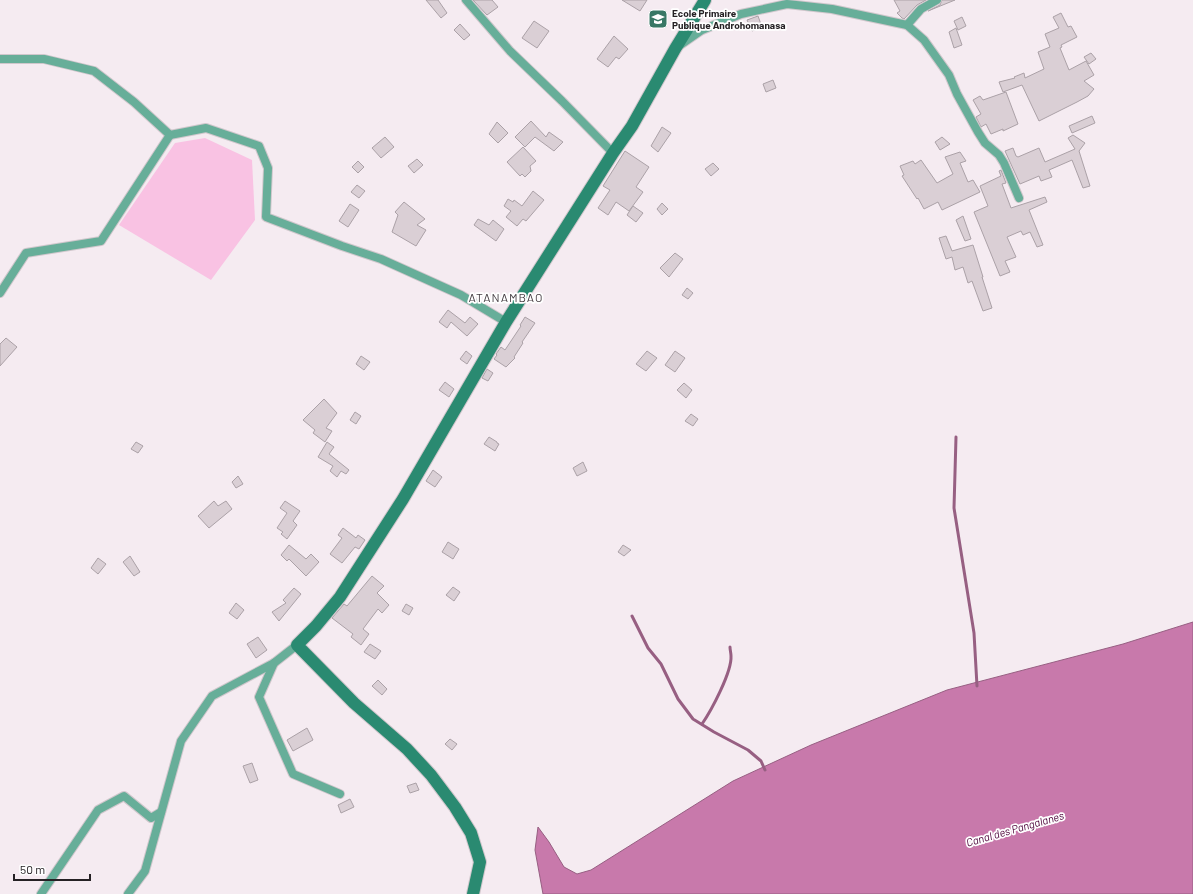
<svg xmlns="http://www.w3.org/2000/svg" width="1193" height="894" font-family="Barlow,sans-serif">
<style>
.green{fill:#f9c2e3}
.water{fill:#c879ab;stroke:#975f82}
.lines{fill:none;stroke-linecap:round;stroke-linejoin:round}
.stream{stroke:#975f82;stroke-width:3}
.building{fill:#dacfd5;stroke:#aba1a7}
.street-casing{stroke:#d0c7cc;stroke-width:10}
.secondary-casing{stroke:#d0c7cc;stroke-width:14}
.street{stroke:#67ae99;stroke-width:8}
.secondary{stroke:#2a8a71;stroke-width:12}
.labels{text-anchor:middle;stroke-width:3.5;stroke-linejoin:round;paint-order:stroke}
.poi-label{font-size:10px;font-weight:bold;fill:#252124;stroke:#fff;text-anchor:start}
.water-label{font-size:11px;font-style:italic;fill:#4c0339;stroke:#fff}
.quarter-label{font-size:12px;letter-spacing:1px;fill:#473f44;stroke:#fff}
</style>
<rect width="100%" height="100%" fill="#f5ebf1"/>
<!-- green -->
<path class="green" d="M205 138 252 160 255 220 211 280 119 225 175 143Z"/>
<!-- water -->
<path class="water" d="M1193 622V894H543L535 850 538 827 549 842 564 867 577 874 591 870 733 781 811 745 947 690 1123 644Z"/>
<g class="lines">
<!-- stream -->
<g class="stream">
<path d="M956 437 954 508 974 633 977 686"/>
<path d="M632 616 648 648 661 664 678 699 693 719 714 732 748 750 761 761 765 770"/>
<path d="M702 724C711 711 732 672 731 656 731 653 730 650 730 647"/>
</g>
</g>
<!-- building -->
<g class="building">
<path d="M426 0H438L447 13 441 18Z"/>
<path d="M473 0H492L498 7 487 15Z"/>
<path d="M622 0H647L640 11Z"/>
<path d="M894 0H926L917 5 904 19 902 18 897 13 900 11Z"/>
<path d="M942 0H955L928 11 940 5Z"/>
<path d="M1061 13 1068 27 1071 26 1077 37 1061 45 1062 47 1060 48 1069 70 1086 61 1094 75 1084 81 1094 89 1088 96 1077 102 1039 121 1022 85 1003 92 999 82 1015 78 1014 77 1024 73 1025 78 1044 69 1038 52 1050 47 1045 34 1059 28 1053 17Z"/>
<path d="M758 16 762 27 752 31 747 20Z"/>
<path d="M962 17 966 26 958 30 954 21Z"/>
<path d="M534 21 549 31 537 48 522 38Z"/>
<path d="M460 24 470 35 464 40 454 30Z"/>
<path d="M956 28 962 45 954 48 949 32Z"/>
<path d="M614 36 628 49 619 59 616 57 608 67 597 59Z"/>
<path d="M1091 53 1096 59 1089 64 1084 57Z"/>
<path d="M773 80 776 88 766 92 763 84Z"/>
<path d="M1006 92 1018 124 1003 131V129L991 134 986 124 981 127 976 117 981 114 973 100 980 96 983 100Z"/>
<path d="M1092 116 1095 123 1072 133 1069 126Z"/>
<path d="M531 121 546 137 549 132 563 142 554 151 535 137 525 147 515 137Z"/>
<path d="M497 122 508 133 498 143 489 134Z"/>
<path d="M662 127 671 133 658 152 651 146Z"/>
<path d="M1073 135 1085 143 1079 151 1090 186 1083 188 1072 160 1049 170 1052 177 1041 181 1039 176 1020 184 1005 151 1013 148 1016 156 1018 157 1039 148 1045 162 1075 149 1068 138Z"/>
<path d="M385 137 394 147 381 158 372 148Z"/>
<path d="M942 137 950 144 940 150 935 142Z"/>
<path d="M523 147 536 161 530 166 531 171 525 177 522 174 520 176 507 162Z"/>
<path d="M625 151 649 167 636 187 643 192 629 211 616 202 608 215 598 208 610 190 603 186Z"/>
<path d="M960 152 966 161 960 163 968 182 973 180 980 192 942 210 938 202 924 209 918 198 917 199 902 176 904 175 900 166 913 161 915 164 921 160 937 183 953 174 945 157Z"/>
<path d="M417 159 423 165 414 173 408 166Z"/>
<path d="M358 161 364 167 358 173 352 167Z"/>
<path d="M713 163 719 169 711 176 705 169Z"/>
<path d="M1001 170 1006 183 1002 184 1011 208 1045 197 1047 202 1029 210 1043 245 1037 247 1030 232 1023 235 1021 231 1007 237 1016 257 1005 261 1010 272 1000 276 974 212 988 206 980 186 1001 176 999 171Z"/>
<path d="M357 185 365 191 359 198 351 192Z"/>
<path d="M533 191 544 200 526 221 523 219 517 226 506 217 511 211 504 206 508 199 513 202 514 200 522 206Z"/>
<path d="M404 202 425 219 417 225 426 230 416 246 392 232 398 215 395 212Z"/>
<path d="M662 203 668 209 662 215 657 209Z"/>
<path d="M350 204 359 210 348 227 339 221Z"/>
<path d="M633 206 643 213 636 222 627 215Z"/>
<path d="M963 216 971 239 965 241 956 220Z"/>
<path d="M478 219 489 225 493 220 504 229 496 241 474 225Z"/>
<path d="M946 236 952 251 973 245 983 277H982L992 308 983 311 972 281 968 283 963 267 955 270 952 257 946 259 939 238Z"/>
<path d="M675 253 683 259 669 277 660 268Z"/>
<path d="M687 288 693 293 688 299 682 295Z"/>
<path d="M448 310 465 323 470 317 478 324 467 336 451 322 447 328 439 322Z"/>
<path d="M525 317 535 323 522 342 523 343 514 357 515 358 506 367 494 359 497 355 496 354 501 347 505 350 521 326 520 325Z"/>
<path d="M6 338 17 347 0 366V344Z"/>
<path d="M466 351 472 356 467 364 460 359Z"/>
<path d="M647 351 657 358 646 371 636 364Z"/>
<path d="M675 351 685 358 675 372 665 365Z"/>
<path d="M361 356 370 362 364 370 356 364Z"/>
<path d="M487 369 493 373 488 381 482 378Z"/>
<path d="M445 382 454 389 449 397 439 390Z"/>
<path d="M684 383 692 390 686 398 677 390Z"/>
<path d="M324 399 337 413 326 428 332 431 325 442 313 433 315 430 303 420Z"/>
<path d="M355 412 361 416 356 424 350 420Z"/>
<path d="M691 414 698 419 693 426 685 421Z"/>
<path d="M489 437 497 442V443L499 444 495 451 484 444Z"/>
<path d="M136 442 143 446 138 453 131 449Z"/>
<path d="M327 442 334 447 329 454 349 470 346 474 341 471 337 477 330 471 333 466 318 457Z"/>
<path d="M583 462 587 471 577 476 573 468Z"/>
<path d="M433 470 442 477 435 487 426 481Z"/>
<path d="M238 476 243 484 236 488 232 482Z"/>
<path d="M214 501 218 506 226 501 232 509 209 528 198 516Z"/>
<path d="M285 501 300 511 293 521 297 525 287 539 281 534 283 532 277 528 287 513 280 508Z"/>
<path d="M343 528 356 538 358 535 365 540 359 549 355 547 342 563 330 554 342 538 338 535Z"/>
<path d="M448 542 459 549 453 559 442 552Z"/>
<path d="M289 545 306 559 311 554 319 562 306 576 289 559 287 561 281 555Z"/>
<path d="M623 545 631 550 624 556 618 552Z"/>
<path d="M130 556 140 572 134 576 123 562Z"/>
<path d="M98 558 106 564 98 574 91 568Z"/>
<path d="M372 576 384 586 377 593 389 605 382 613 378 609 363 629 369 634 361 645 351 637 353 634 332 618 344 604 347 606Z"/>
<path d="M453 587 460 592 454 601 446 595Z"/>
<path d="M294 588 301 594 279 621 272 612 286 603 283 600Z"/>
<path d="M236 603 244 610 237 619 229 613Z"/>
<path d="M406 604 413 608 409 615 402 611Z"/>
<path d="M258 637 267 650 256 658 247 644Z"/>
<path d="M370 644 381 651 375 659 364 652Z"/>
<path d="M378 680 387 689 382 695 372 686Z"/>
<path d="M307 728 313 740 293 751 287 740Z"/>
<path d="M450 739 457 744 452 750 445 744Z"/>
<path d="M252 763 258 780 250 783 243 766Z"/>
<path d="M416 783 419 790 410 793 407 786Z"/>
<path d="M350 799 354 807 341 813 338 805Z"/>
</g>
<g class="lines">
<defs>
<g id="street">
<path d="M466 0 510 51 562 101 613 153"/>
<path d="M907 25 921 9 937 0"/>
<path d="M679 46 702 30 741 14 787 4 832 9 907 25 924 40 949 75 957 94 978 132 985 143 999 155 1004 163 1019 198"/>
<path d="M0 59H44L94 71 134 102 170 135 206 128 259 146 268 168 266 217 342 246 381 259 461 295 506 322"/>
<path d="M0 293 26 253 101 241 170 135"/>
<path d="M274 663 259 697 293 774 340 794"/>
<path d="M41 894 98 810 124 796 151 818 161 812"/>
<path d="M128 894 145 871 181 741 212 696 274 663 297 645"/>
</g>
<path id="secondary" d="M473 894 480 862 471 833 455 807 431 775 407 749 354 703 297 645 316 626 340 597 403 499 506 322 613 153 632 126 675 49 705 0"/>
</defs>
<!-- street casing -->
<use href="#street" class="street-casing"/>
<!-- secondary casing -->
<use href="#secondary" class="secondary-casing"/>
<!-- street -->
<use href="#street" class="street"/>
<!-- secondary -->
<use href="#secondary" class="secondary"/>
</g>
<!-- icons -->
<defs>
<symbol id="school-square" viewBox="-11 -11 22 22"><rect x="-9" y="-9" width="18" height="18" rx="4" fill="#387765" stroke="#fff"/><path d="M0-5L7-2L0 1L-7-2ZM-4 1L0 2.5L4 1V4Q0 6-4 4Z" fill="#fff"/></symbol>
</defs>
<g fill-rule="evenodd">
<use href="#school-square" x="647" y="8" width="22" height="22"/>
</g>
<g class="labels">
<!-- poi labels -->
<g class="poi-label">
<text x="672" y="17">Ecole Primaire<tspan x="672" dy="12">Publique Androhomanasa</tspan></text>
</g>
<!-- water labels -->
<g class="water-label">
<text transform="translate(1015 829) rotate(-16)" y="4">Canal des Pangalanes</text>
</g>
<!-- quarter labels -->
<g class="quarter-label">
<text x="506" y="302">ATANAMBAO</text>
</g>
</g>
<!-- scale -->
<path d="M14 874v6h76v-6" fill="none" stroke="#252124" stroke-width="2"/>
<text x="20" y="874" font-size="12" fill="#252124" stroke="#ffffff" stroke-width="3" paint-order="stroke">50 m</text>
</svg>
